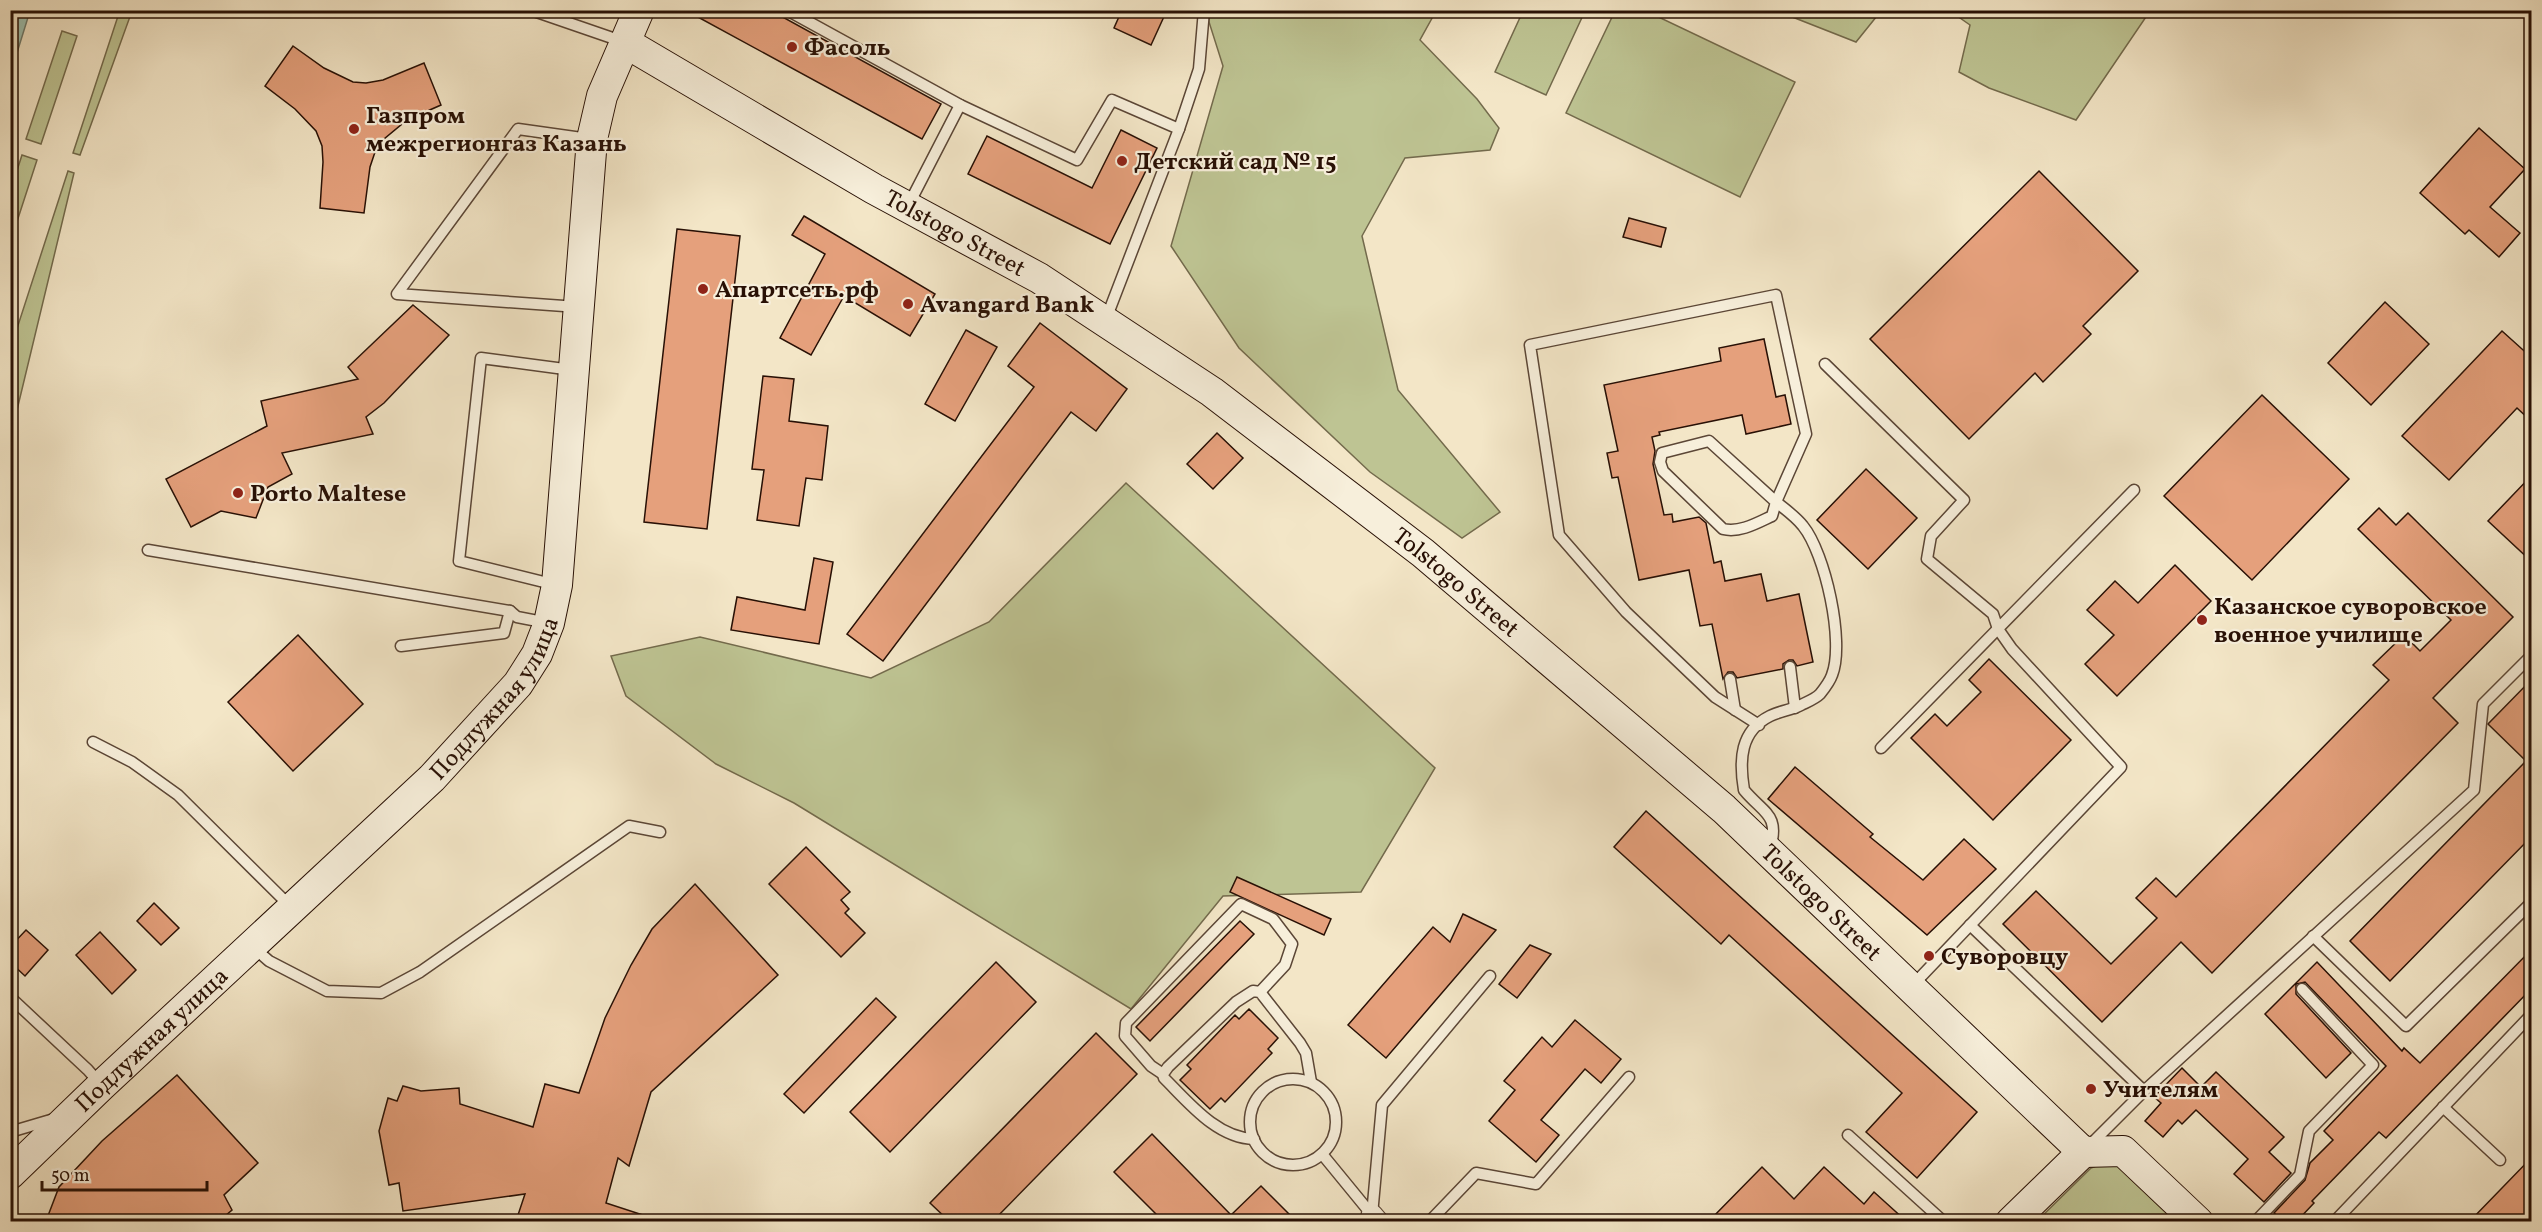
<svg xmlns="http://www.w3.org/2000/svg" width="2542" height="1232" font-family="Vollkorn,serif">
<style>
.green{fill:#bec493;stroke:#736a4c;stroke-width:1.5}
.water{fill:#9cc0b0;stroke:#6e7a6c;stroke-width:1.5}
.building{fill:#e5a07c;stroke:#281005;stroke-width:1.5}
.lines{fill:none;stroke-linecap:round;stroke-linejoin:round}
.lane-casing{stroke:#5b4636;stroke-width:13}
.street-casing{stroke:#5b4636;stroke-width:23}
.secondary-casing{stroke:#281005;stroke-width:32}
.lane{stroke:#f7efdb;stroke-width:10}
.street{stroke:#f7efdb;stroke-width:21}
.secondary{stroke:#f7efdb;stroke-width:30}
.poi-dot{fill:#8f2418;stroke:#f7efdb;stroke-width:2}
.labels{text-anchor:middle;stroke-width:4.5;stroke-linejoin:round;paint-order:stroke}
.poi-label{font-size:24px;font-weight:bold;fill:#281005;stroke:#f7efdb;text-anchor:start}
.street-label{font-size:24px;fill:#281005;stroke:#f7efdb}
</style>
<rect width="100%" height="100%" fill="#f3e6c7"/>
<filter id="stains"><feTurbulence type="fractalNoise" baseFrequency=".00333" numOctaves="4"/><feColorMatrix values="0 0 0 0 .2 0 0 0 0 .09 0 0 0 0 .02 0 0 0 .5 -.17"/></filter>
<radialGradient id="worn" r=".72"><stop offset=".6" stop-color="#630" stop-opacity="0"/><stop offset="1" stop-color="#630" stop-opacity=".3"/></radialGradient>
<!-- green -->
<g class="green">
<path d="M120 10 132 11 80 155 73 153Z"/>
<path d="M1209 11H1436L1420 40 1477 99 1499 128 1490 150 1405 158 1362 236 1398 390 1500 512 1462 538 1370 472 1239 348 1171 246 1223 66 1209 22Z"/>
<path d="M1523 11H1585L1546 95 1495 72Z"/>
<path d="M1615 11H1646L1795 82 1740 197 1566 113Z"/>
<path d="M1777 11H1881L1856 42Z"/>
<path d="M1950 11H2150L2076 120 1989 88 1959 72 1970 25Z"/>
<path d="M62 31 77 36 41 144 26 139Z"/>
<path d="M22 155 37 160 11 240V189Z"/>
<path d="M68 171 74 173 11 435V347Z"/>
<path d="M1126 483 1435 768 1361 892 1223 896 1131 1009 794 803 716 764 626 696 611 656 700 637 871 678 989 622Z"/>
<path d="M2112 1160 2182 1222H2036L2091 1168Z"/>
</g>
<!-- water -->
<path class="water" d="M11 10 30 11 11 72 10 11Z"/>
<!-- building -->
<g class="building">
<path d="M685 10H770L941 104 922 139Z"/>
<path d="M1122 10H1167L1151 45 1114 28Z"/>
<path d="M293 46 324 68 353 82 366 83 383 80 424 63 441 105 407 120 384 139 375 152 370 167 364 213 320 208 323 162 322 146 316 131 295 109 265 86Z"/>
<path d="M2479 128 2525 169 2490 207 2520 233 2499 257 2469 230 2465 234 2420 193Z"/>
<path d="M1121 130 1157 148 1110 244 968 174 987 136 1092 188Z"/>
<path d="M2039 171 2138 271 2083 326 2091 334 2043 382 2035 373 1969 439 1870 339Z"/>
<path d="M804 216 935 294 910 336 844 296 811 355 780 338 825 254 792 235Z"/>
<path d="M1629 218 1666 228 1661 247 1623 237Z"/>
<path d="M677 229 740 236 707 529 644 522Z"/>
<path d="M2385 302 2429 344 2371 405 2328 363Z"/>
<path d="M413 305 449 335 384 403 366 417 373 434 282 453 292 474 268 487 256 518 221 511 191 527 166 479 267 426 261 401 358 379 348 367Z"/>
<path d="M1040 323 1127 389 1096 431 1071 412 883 661 847 634 1034 387 1008 366Z"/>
<path d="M966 330 997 347 955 421 925 404Z"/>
<path d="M2502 331 2532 358V422L2517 408 2449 480 2402 436Z"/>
<path d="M1764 339 1776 397 1785 395 1791 424 1746 434 1742 415 1659 432 1660 435 1652 437 1655 451 1653 464 1664 515 1672 514 1673 522 1699 517 1706 523 1714 563 1721 561 1725 581 1761 574 1767 601 1799 594 1813 662 1797 666 1793 660H1789L1783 664V669L1737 678 1733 672H1728L1723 679 1712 624 1700 626 1689 570 1639 580 1618 477 1612 478 1607 453 1618 451 1604 385 1721 361 1719 348Z"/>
<path d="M763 376 794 379 789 421 828 426 822 480 806 478 799 526 757 520 764 470 752 469Z"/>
<path d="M2262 395 2349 479 2252 580 2164 496Z"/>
<path d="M1217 433 1243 458 1213 489 1187 464Z"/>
<path d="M1866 469 1917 518 1868 569 1817 520Z"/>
<path d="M2532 475V562L2488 521Z"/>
<path d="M2379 508 2396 525 2408 513 2513 617 2433 698 2458 723 2212 973 2181 942 2102 1022 2003 924 2036 891 2111 964 2157 918 2136 898 2156 878 2176 897 2389 680 2373 665 2404 635 2420 651 2451 620 2358 529Z"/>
<path d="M814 558 833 562 819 644 731 630 737 597 805 610Z"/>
<path d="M2175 565 2211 601 2117 696 2085 664 2114 635 2087 610 2115 581 2138 603Z"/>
<path d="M298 635 363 704 293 771 228 702Z"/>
<path d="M1989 659 2071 740 1993 820 1911 738 1935 714 1947 726 1981 692 1969 680Z"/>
<path d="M2532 679V836L2390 981 2350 941 2526 761 2488 724Z"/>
<path d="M1795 767 1873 834 1870 837 1923 880 1964 839 1996 869 1927 935 1768 799Z"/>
<path d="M1646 811 1977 1112 1917 1178 1866 1132 1902 1093 1729 935 1721 944 1614 847Z"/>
<path d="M806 847 850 892 841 900 849 909 845 913 865 933 841 957 769 884Z"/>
<path d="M1237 877 1331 919 1324 935 1230 892Z"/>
<path d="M695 884 778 975 651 1092 629 1166 618 1158 606 1203 652 1218 651 1221H516L525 1194 403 1211 399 1183 389 1185 379 1131 388 1098 397 1101 403 1086 421 1091 459 1088 460 1104 533 1127 545 1084 579 1093 605 1018 631 965 652 929Z"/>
<path d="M154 903 179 928 161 945 137 921Z"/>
<path d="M1463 914 1496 930 1386 1058 1348 1025 1433 927 1450 942Z"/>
<path d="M1240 921 1254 934 1150 1041 1136 1027Z"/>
<path d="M26 930 48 950 25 976 10 962V947Z"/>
<path d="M100 932 136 970 112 994 76 955Z"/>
<path d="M1530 945 1551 954 1517 998 1499 984Z"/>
<path d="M2532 949V988L2386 1138 2379 1132 2312 1201 2314 1203 2297 1221H2284L2274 1213 2305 1180 2310 1163 2333 1140 2324 1131 2386 1066 2305 982 2296 984V994L2351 1053 2326 1078 2265 1014 2317 962 2402 1051 2404 1048 2420 1063Z"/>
<path d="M996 962 1036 1002 890 1152 850 1112Z"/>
<path d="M876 998 896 1017 804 1113 784 1094Z"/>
<path d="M1249 1009 1278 1038 1268 1049 1272 1053 1225 1102 1221 1098 1210 1109 1180 1080 1191 1069 1187 1065 1235 1015 1239 1019Z"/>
<path d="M1575 1020 1621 1059 1601 1083 1585 1069 1541 1120 1559 1135 1536 1162 1489 1121 1515 1090 1504 1081 1542 1037 1552 1047Z"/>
<path d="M1096 1033 1137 1074 993 1221H949L930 1203Z"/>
<path d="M2182 1068 2201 1087 2216 1072 2284 1137 2269 1152 2291 1173 2264 1202 2234 1174 2248 1159 2196 1110 2182 1124 2178 1120 2163 1137 2145 1121 2161 1103 2154 1097Z"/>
<path d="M177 1075 258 1163 224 1195 232 1210 219 1221H46L59 1187 102 1141Z"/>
<path d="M1152 1134 1231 1215 1261 1186 1296 1221H1163L1114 1172Z"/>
<path d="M2532 1157V1221H2470Z"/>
<path d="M1762 1167 1794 1199 1824 1167 1864 1204 1874 1192 1906 1221H1709Z"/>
</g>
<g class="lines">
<defs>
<g id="lane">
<path d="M531 10 624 42"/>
<path d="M787 10 960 105 1077 160 1112 100 1179 129 1106 319"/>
<path d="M1179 129 1199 69 1204 10"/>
<path d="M909 204 960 105"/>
<path d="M578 307 397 294 518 129 589 139"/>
<path d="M1825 364 1964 500 1931 536 1927 559 1993 614 1998 629 2012 649 2121 767 1911 987"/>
<path d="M1709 441 1776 502 1772 516C1757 523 1740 533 1723 529L1663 471 1660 462 1662 453Z"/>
<path d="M148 550 510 611 517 617 548 623"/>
<path d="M556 585 459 561 481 358 572 370"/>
<path d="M401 646 504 633 510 611"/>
<path d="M1790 667 1795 708"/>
<path d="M1730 679 1735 710"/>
<path d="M1759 725 1715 697 1626 612 1559 535 1530 345 1776 295 1806 434 1776 502C1785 509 1796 517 1803 526 1825 553 1845 642 1832 675 1830 681 1824 689 1820 694 1815 699 1807 702 1801 705 1791 710 1780 711 1770 716 1740 731 1739 760 1744 790 1764 814 1780 814 1770 849"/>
<path d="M93 742 132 762 178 795 292 908"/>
<path d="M1881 748 2134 490"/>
<path d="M1970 925 2144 1091"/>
<path d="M2313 936 2406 1026 2532 902"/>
<path d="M254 948 269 961 327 991 381 993 420 972 629 826 660 832"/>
<path d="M10 997 88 1070 101 1085"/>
<path d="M1163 1074 1151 1066 1125 1036 1126 1023 1241 904 1273 919 1292 944 1285 965 1260 992"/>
<circle cx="1293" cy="1122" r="43"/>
<path d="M2443 1107 2500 1160"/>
<path d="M10 1132 54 1119"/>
<path d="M1848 1135 1944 1222"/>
<path d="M1254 1139C1217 1138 1189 1103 1164 1078L1163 1074 1168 1067 1236 1002 1253 991 1260 992 1300 1043 1306 1053 1311 1082"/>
<path d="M2089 1146 2144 1091 2474 790 2483 704 2532 655"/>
<path d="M1322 1154 1372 1215"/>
<path d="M1372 1215 1382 1105 1490 976"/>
<path d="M1429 1222 1476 1173 1536 1184 1629 1077"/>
<path d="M2255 1222 2300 1175 2309 1131 2373 1065 2302 989"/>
<path d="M2334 1222 2532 1014"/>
</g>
<path id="street" d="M1372 1215 1378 1222"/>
<g id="secondary">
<path id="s1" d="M626 43 874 189 1039 278 1212 392 1423 553 1724 809 2083 1152 2123 1151 2198 1222"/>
<path id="s2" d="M10 1174 101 1086 432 778 518 684 537 654 549 623 557 585 592 139 602 96 639 10"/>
<path d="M2011 1222 2083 1152"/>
</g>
</defs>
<!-- lane casing -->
<use href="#lane" class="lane-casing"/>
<!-- street casing -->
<use href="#street" class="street-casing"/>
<!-- secondary casing -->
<use href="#secondary" class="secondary-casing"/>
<!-- lane -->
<use href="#lane" class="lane"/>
<!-- street -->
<use href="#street" class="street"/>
<!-- secondary -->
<use href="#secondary" class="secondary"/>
</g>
<!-- markers -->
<g class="poi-dot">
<circle cx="792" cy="47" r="6"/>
<circle cx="354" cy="129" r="6"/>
<circle cx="1122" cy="161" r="6"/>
<circle cx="703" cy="289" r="6"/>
<circle cx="908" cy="304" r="6"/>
<circle cx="238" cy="493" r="6"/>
<circle cx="2202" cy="620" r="6"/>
<circle cx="1929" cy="956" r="6"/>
<circle cx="2091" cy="1089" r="6"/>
</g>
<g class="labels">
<!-- poi labels -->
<g class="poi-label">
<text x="804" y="55">Фасоль</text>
<text x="366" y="123">Газпром<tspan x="366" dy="28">межрегионгаз Казань</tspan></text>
<text x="1134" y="169">Детский сад № 15</text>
<text x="715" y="297">Апартсеть.рф</text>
<text x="920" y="312">Avangard Bank</text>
<text x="250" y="501">Porto Maltese</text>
<text x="2214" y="614">Казанское суворовское<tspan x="2214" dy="28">военное училище</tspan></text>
<text x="1941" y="964">Суворовцу</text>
<text x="2103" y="1097">Учителям</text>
</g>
<!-- street labels -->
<g class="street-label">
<text dy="8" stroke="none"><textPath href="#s1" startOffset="380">Tolstogo Street</textPath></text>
<text dy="8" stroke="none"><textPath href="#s1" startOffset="992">Tolstogo Street</textPath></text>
<text dy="8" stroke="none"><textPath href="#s2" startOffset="681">Подлужная улица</textPath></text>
<text dy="8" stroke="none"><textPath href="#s1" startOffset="1478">Tolstogo Street</textPath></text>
<text dy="8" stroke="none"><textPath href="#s2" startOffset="195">Подлужная улица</textPath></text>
</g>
</g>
<!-- margin -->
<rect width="2542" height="1232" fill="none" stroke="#f3e6c7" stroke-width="36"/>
<rect x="12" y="12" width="2518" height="1208" fill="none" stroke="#281005" stroke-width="3"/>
<rect x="18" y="18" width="2506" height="1196" fill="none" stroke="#281005" stroke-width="1.5"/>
<!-- scale -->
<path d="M42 1181v9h165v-9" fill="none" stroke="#281005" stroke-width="3"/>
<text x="51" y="1181" font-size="18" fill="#281005" stroke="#f7efdb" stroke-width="4.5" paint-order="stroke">50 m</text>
<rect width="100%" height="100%" filter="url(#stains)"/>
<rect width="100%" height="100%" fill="url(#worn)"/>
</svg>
